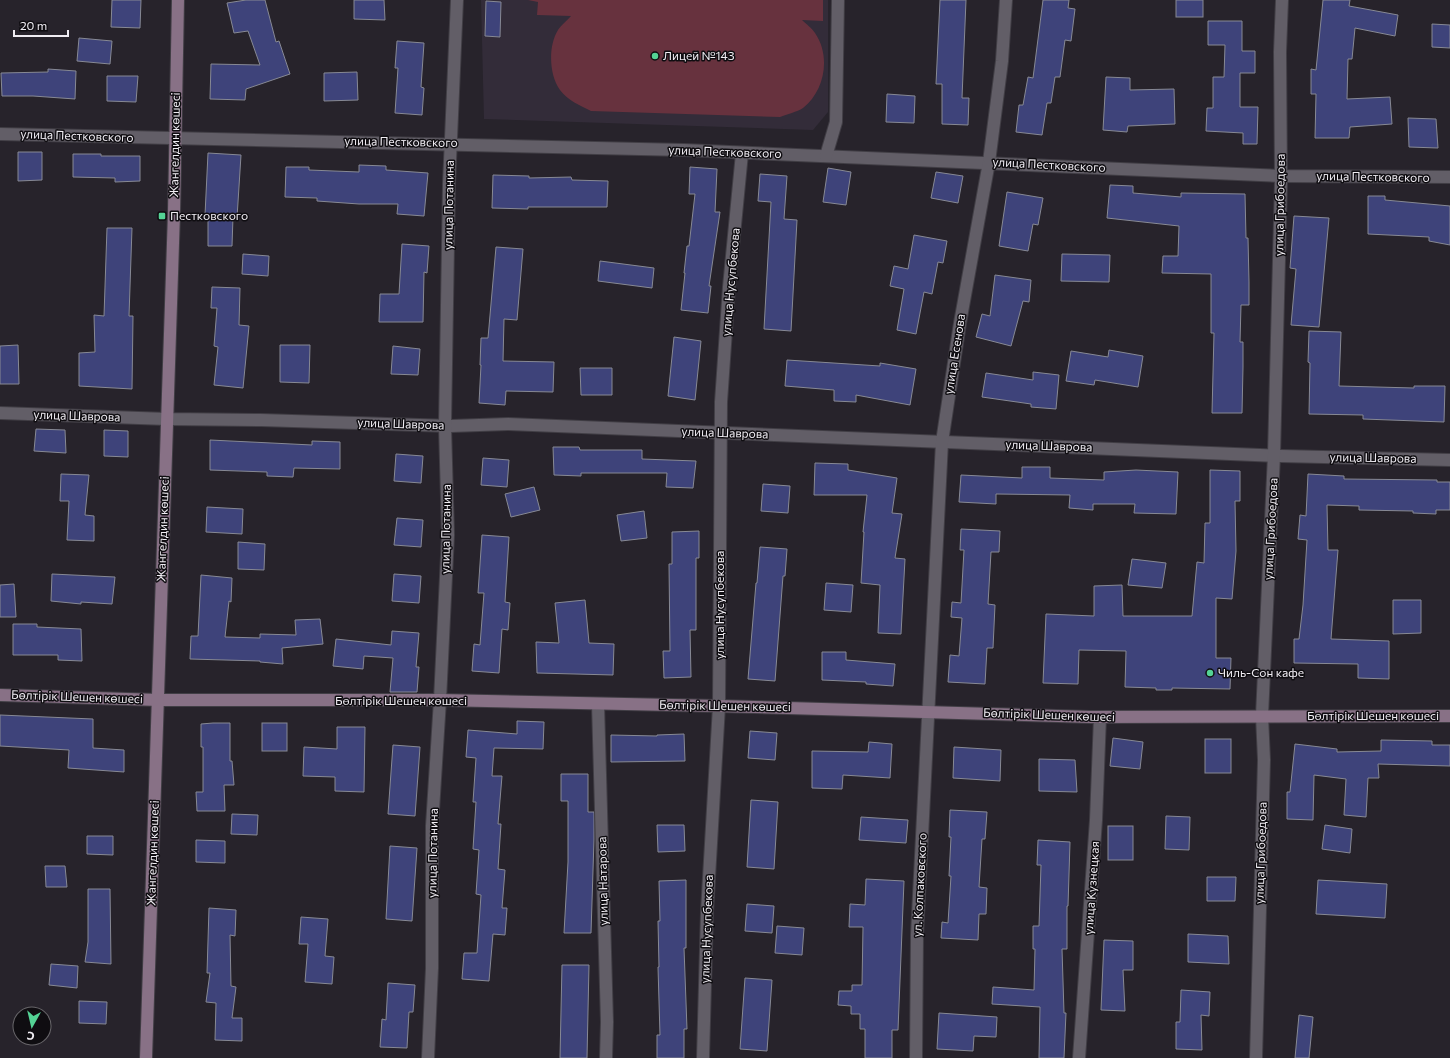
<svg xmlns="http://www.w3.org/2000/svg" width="1450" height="1058" font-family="Commissioner,sans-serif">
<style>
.built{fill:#332c39}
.green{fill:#67323e}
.building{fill:#3e437a;stroke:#878994}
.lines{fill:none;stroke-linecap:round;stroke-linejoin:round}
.street-casing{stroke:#413e45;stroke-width:14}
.secondary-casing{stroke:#413e45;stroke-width:14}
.street{stroke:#625e67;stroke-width:12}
.secondary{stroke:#887186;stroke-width:12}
.poi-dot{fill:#54d395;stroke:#0f0d11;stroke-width:1.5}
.labels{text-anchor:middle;stroke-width:3;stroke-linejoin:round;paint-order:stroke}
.poi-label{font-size:12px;fill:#f0edf3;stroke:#0f0d11;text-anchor:start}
.street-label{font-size:12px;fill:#f0edf3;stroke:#0f0d11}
</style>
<rect width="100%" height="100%" fill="#27232b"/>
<!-- built -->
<path class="built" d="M481 0H828V112L813 130 484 119Z"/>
<!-- green -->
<path class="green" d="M528 0H823V21L802 20C806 24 812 28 815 33 831 56 825 91 803 108 797 112 787 114 780 117L591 111C581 106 567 100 560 90 549 75 548 46 558 30 561 25 567 21 571 16L537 15 538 2Z"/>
<!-- building -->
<g class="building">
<path d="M112 0H141L140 28 111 27Z"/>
<path d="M246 0H265L276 42 279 41 290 74 246 89 245 100 210 99 211 64 260 65 248 31 234 33 227 3Z"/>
<path d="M354 0H384L385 20 354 19Z"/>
<path d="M940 0H966L962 98H969L968 125 942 124V84H936Z"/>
<path d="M1043 0H1069L1068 8 1075 9 1071 41 1065 40 1060 77H1055L1051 103H1047L1042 135 1016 132 1019 105H1023L1028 77 1033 78Z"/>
<rect x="1176" y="0" width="27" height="17"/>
<path d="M1323 0H1350L1349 6 1398 15 1395 36 1355 28 1352 59H1348L1347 99 1390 97 1392 124 1350 127 1349 138H1315L1316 94H1311V69L1316 70Z"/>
<path d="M486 1 501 2 500 37 485 36Z"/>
<path d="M1208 21H1242V51H1255V73H1240V107H1258L1257 144H1243V133L1206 131 1207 108H1213V77H1224L1225 45H1208Z"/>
<path d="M1432 24 1450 25V48L1432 47Z"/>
<path d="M79 38 112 41 110 64 77 61Z"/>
<path d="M397 41 424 43 421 87 424 88 422 115 395 113 398 68H395Z"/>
<path d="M48 69 76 71 75 99 33 96H2L1 73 48 72Z"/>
<path d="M357 72 358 100 324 101V73Z"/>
<path d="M107 76H138L136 102 107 101Z"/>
<path d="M1106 77 1130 78V90L1174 89 1175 124 1128 126 1127 132 1103 130Z"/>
<path d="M887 94 915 96 914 123 886 122Z"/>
<path d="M1408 118 1436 119 1438 148 1409 147Z"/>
<path d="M18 152H42V180L18 181Z"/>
<path d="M208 153 241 155 237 218 233 217 232 246H208V215H205Z"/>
<path d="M73 154H101V156H140V181L115 182V178L73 177Z"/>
<path d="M359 165 386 166V170L428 173 424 216 397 214 398 204H359L317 201V198L285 197 286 167H309V170L359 172Z"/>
<path d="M690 167 717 169 715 212H720L709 286H711L708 313 681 310 685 273H684L687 246H689L695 194H689Z"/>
<path d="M828 168 851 172 846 205 823 202Z"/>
<path d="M936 172 963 176 958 203 931 198Z"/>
<path d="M760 174 787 176 784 219 797 220 791 331 764 329 771 202 758 201Z"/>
<path d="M493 175 529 176V178L571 177 572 180 608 181 607 207H528V209L492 208Z"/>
<path d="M1110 185 1133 186V193L1181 197V193L1245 194 1246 238H1248L1249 282V305H1241L1240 342H1243V367L1242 413H1212L1214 333H1211V274L1162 273 1163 256H1178L1179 226 1107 218Z"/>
<path d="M1007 192 1043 198 1038 225 1033 224 1028 251 999 246Z"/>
<path d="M1368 196H1385V200L1450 206V245L1429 241V237L1368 234Z"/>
<path d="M1294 216 1329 218 1319 327 1291 325 1296 269 1290 268Z"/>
<path d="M107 228H132L129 316H133L132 389 79 386V353L95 352 94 315 104 316Z"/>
<path d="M914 235 947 241 943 263 938 262 932 294 924 292 916 334 897 330 904 289 890 286 894 266 908 269Z"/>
<path d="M402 244 429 246 427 273 424 272 423 322H379L380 294H399Z"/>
<path d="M496 247 523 249 517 320 504 319 503 361 554 362 553 392 506 391 505 405 479 403 481 365H480L481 338H488Z"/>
<path d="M243 254 269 256 268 276 242 274Z"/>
<path d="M1062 254 1110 255 1109 282 1061 281Z"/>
<path d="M600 261 654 268 652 288 598 281Z"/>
<path d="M995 275 1031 280 1029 302 1023 301 1011 346 976 337 982 314 990 316Z"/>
<path d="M212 287 240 288 239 325 249 326 243 388 214 385 218 347 214 346 217 308H211Z"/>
<path d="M1309 331 1341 332 1339 386 1414 388V386H1445L1444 422 1363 419V415L1309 414 1310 363 1308 362Z"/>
<path d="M674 337 701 341 695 400 668 396Z"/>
<path d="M18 345 19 384H0V346Z"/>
<path d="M280 345H310L309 383 280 382Z"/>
<path d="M393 346 420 349 418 375 391 374Z"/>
<path d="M1109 350 1143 356 1138 387 1095 380 1094 385 1066 381 1071 351 1108 357Z"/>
<path d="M787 360 880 366V363L916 369 910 405 856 395V402L834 401V390L785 386Z"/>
<path d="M580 368H612V395H581Z"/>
<path d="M1033 372 1059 375 1056 409 1031 407V404L982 397 986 373 1033 380Z"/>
<path d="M36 429 65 430 66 453 34 451Z"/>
<path d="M104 430 128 431V457L104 456Z"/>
<path d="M210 440 312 445V441L340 442V469L294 468 293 477 267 476V472L210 470Z"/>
<path d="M553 447H579L580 450H642V459L696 461 693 488 666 487 667 473H581V476L554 475Z"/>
<path d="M396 454 423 456 421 483 394 481Z"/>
<path d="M483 458 509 460 507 487 481 485Z"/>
<path d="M815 463 848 464V470L897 478 892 513 902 514 895 558 905 559 901 634 878 633 880 585 861 583 864 532H863L867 495H814Z"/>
<path d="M1022 467H1050V478L1104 480V472L1136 470 1178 472 1176 514 1134 513 1135 504H1093V510L1069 508 1070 495 996 494V504L959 502 961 475 1022 478Z"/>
<path d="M1210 470 1240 471V501H1235L1236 551 1232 599 1216 598V658H1231L1230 689 1172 688V690H1156V688L1125 687 1126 651 1079 650 1078 684 1043 683 1046 614 1094 616V586L1122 585 1123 616H1192L1197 562 1204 563 1205 523H1210Z"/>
<path d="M61 474 89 475 85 515 94 516V541L67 540 69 501H60Z"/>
<path d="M1308 474 1344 476V479L1437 480V482H1450V510H1436V514L1413 513V511L1359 510V506L1327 505 1328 550H1338L1331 639 1389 641V679L1358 678V664L1294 663V639H1299L1303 605 1307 540 1298 539 1300 515 1306 516Z"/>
<path d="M763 484 790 486 788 513 761 511Z"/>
<path d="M534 487 540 510 511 517 505 494Z"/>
<path d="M207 507 243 509 242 534 206 532Z"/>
<path d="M644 511 647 538 621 541 617 515Z"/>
<path d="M397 518 423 520 421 547 394 545Z"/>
<path d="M961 529 1000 531 999 552H991L988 604 995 605 993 648H987L985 684 948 682 950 655 959 656 962 618 951 617 952 602 961 603 964 550H960Z"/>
<path d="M699 531V558H696V630H690L691 677 664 678 663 651H670L669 564H672V532Z"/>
<path d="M482 535 509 537 505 602 510 603 508 630 502 629 499 673 472 671 474 644 480 645 484 593H478Z"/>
<path d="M238 542 265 544 264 570 238 569Z"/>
<path d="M760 547 787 549 785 576H783L775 681 748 679 756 583H757Z"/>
<path d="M1132 559 1166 563 1162 588 1128 585Z"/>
<path d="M52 574 115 577 112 604 81 602V604L51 601Z"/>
<path d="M394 574 421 576 419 603 392 601Z"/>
<path d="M201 575 232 578 231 602 229 601 225 637 260 638V634L296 635 295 620 320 619 323 644 282 648 283 664 260 662V661L190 659 191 636H198Z"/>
<path d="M826 583 853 585 851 612 824 610Z"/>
<path d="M14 584 16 617H0V585Z"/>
<path d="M585 600 589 643 614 644 613 675 537 673 536 642 559 643 555 603Z"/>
<path d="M1393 600H1421V633L1393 634Z"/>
<path d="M13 624H37V627L81 629 82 661 58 660V655H13Z"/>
<path d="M392 631 419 633 416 667H419L417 692H390L393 658 364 656 363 669 333 666 336 639 391 645Z"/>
<path d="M822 652H846V660L895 664 893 686 866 684V682L822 680Z"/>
<path d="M0 715 93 719V748L124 750V772L68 768 69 750 0 746Z"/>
<path d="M517 721 544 722 543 749 494 748 492 776H502L498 824H501L498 869 505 870 502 908H507L505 935 493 934 489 981 462 979 464 953H477L481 895 476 894 479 850 473 849 476 802H473L476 758 466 757 468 730 517 734Z"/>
<path d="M213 723H230V761H232L234 785H224L225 811H197L196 792H203V747H201V724Z"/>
<rect x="262" y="723" width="25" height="28"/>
<path d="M337 727H365L364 792 335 791V777L303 776 304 747 337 749Z"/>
<path d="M750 731 777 733 775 760 748 758Z"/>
<path d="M684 734 685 761 611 762V735L657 736V735Z"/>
<path d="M1113 738 1143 742 1140 769 1110 766Z"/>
<rect x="1205" y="739" width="26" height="34"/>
<path d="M1381 740 1432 741V745H1450V766L1378 764 1379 778H1368L1366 817 1344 815 1346 779 1314 775 1313 820 1287 819V792H1290L1295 744 1337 749V752L1381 751Z"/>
<path d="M869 742 892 744 890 778 843 775 842 789 812 788V751L868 752Z"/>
<path d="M393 745 420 747 415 816 388 814Z"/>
<path d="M954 747 1001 750 1000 781 953 778Z"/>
<path d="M1039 759 1075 760 1077 792 1039 791Z"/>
<path d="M561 774H588V812H594V839L591 933H564L568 862V801H561Z"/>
<path d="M751 800 778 802 774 869 747 867Z"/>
<path d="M950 810 987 812 985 839H982L979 887 987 888 986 914H979L978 940 941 938 942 922 948 923 951 876H949L951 837H949Z"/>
<path d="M232 814 258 815 257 835 231 834Z"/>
<path d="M1166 816 1190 817 1189 850 1165 849Z"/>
<path d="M861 817 908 820 906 843 859 840Z"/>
<path d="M657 825H684L685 851 658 852Z"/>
<path d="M1325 825 1352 829 1350 853 1322 849Z"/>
<rect x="1108" y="826" width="25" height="34"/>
<path d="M87 836H113V855L87 854Z"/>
<path d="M196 840 225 841V863L196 862Z"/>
<path d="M1038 840 1070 842 1068 906H1067V949H1062L1064 1013H1066L1064 1058H1039L1040 1007 992 1004 993 987 1034 990 1035 949H1033V926H1039L1041 865H1037Z"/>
<path d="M390 846 417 848 412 921 386 919Z"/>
<path d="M45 866H65L67 887H46Z"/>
<path d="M1207 877H1236L1235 901H1207Z"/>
<path d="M866 879 904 881 898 1030H892V1058H865V1029H860V1014H851V1006L838 1005 839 991H852V985H862L863 927H849L850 904 865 905Z"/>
<path d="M686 880V948H684L687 1029H684V1058H657V1035H660L658 967H659L658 921H660L659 881Z"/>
<path d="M1318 880 1387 884 1385 918 1316 914Z"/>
<path d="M88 889H110L111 964 85 962 88 942Z"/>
<path d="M747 904 774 906 772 933 745 931Z"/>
<path d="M209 908 236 910 235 936 230 935 231 986 236 987 232 1018H242V1041L215 1040 216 1003 206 1002 210 973H207Z"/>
<path d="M301 917 328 919 325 956 334 957 332 984 305 982 308 944H299Z"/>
<path d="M777 926 804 928 802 955 775 953Z"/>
<path d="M1188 934 1228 936 1229 964 1188 962Z"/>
<path d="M1104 940 1133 941V970H1123L1125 1011 1101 1010Z"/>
<path d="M51 964 78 966 77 988 49 985Z"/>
<path d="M562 965H589L587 1058H560Z"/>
<path d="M745 978 772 980 767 1051 740 1049Z"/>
<path d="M388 983 415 985 413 1012H409L407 1048 380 1047 382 1019 386 1020Z"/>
<path d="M1181 990 1210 992 1209 1016 1201 1015 1202 1050 1176 1049V1022H1180Z"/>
<path d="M79 1001 107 1002 106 1024 79 1023Z"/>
<path d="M939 1013 997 1017 996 1037 974 1036 973 1051 937 1049Z"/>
<path d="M1299 1015 1313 1017 1309 1058H1295Z"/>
</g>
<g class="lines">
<defs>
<g id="street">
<path d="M0 134 684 150 1281 176 1450 177"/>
<path d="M826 156 836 122 838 0"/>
<path d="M0 413 167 419 261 420 451 426 508 424 1281 456 1450 460"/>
<path d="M598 704 607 1022 606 1058"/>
<path d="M428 1058 432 968V826L440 700 448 535 445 426 449 184 457 0"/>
<path d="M703 1058 707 912 719 706 721 402 729 287 742 153"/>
<path d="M916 1058 917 935 942 442 960 323 989 162 1002 61 1006 0"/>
<path d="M1079 1058 1096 820 1100 717"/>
<path d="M1256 1058 1264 760 1262 716 1274 455 1281 181 1280 52 1282 0"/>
</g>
<g id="secondary">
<path d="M0 695 159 700H440L719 706 1091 717 1450 716"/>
<path d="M146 1058 174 213 178 0"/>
</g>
</defs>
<!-- street casing -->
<use href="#street" class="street-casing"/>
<!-- secondary casing -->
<use href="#secondary" class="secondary-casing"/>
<!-- street -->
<use href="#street" class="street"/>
<!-- secondary -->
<use href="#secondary" class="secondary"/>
</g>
<!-- markers -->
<g class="poi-dot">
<circle cx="655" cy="56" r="4"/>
<rect x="158" y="212" width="8" height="8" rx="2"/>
<circle cx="1210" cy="673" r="4"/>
</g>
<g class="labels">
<!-- poi labels -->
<g class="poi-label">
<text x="663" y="60">Лицей №143</text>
<text x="170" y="220">Пестковского</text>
<text x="1218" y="677">Чиль-Сон кафе</text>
</g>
<!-- street labels -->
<g class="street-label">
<text transform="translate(77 136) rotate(2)" y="4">улица Пестковского</text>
<text transform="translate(401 142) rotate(1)" y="4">улица Пестковского</text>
<text transform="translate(175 145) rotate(-89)" y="4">Жангелдин көшесі</text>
<text transform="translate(725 152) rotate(2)" y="4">улица Пестковского</text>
<text transform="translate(1049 165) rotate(3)" y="4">улица Пестковского</text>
<text transform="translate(1373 177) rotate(1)" y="4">улица Пестковского</text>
<text transform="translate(449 205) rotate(-89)" y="4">улица Потанина</text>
<text transform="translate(1280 205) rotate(-89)" y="4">улица Грибоедова</text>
<text transform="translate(731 282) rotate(-85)" y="4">улица Нусупбекова</text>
<text transform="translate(955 354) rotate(-81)" y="4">улица Есенова</text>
<text transform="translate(77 416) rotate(2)" y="4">улица Шаврова</text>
<text transform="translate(401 424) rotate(2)" y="4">улица Шаврова</text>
<text transform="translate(725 433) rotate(2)" y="4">улица Шаврова</text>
<text transform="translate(1049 446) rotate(2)" y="4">улица Шаврова</text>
<text transform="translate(1373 458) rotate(1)" y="4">улица Шаврова</text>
<text transform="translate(163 529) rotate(-88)" y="4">Жангелдин көшесі</text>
<text transform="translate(446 529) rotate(-89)" y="4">улица Потанина</text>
<text transform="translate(1271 529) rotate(-87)" y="4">улица Грибоедова</text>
<text transform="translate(720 605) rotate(-90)" y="4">улица Нусупбекова</text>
<text transform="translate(77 697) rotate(2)" y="4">Бөлтірік Шешен көшесі</text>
<text x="401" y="705">Бөлтірік Шешен көшесі</text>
<text transform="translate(725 706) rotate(1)" y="4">Бөлтірік Шешен көшесі</text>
<text transform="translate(1049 715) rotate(2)" y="4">Бөлтірік Шешен көшесі</text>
<text x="1373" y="720">Бөлтірік Шешен көшесі</text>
<text transform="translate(153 853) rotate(-88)" y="4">Жангелдин көшесі</text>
<text transform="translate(433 853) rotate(-89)" y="4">улица Потанина</text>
<text transform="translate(1261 853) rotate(-88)" y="4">улица Грибоедова</text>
<text transform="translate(603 881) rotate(-91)" y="4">улица Натарова</text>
<text transform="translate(920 885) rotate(-87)" y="4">ул. Kолпаковского</text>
<text transform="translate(1092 888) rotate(-86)" y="4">улица Кузнецкая</text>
<text transform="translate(707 929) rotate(-88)" y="4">улица Нусупбекова</text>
</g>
</g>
<!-- north arrow -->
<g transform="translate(32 1026) rotate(188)"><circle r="19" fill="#0f0d11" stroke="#69676b"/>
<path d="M0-3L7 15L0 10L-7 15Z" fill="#54d395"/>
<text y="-6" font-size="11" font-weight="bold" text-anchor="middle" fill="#f0edf3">С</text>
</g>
<!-- scale -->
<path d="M14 30v6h54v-6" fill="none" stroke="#f0edf3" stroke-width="2"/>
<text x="20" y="30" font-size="12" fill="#f0edf3" stroke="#0f0d11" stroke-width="3" paint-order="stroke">20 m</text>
</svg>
